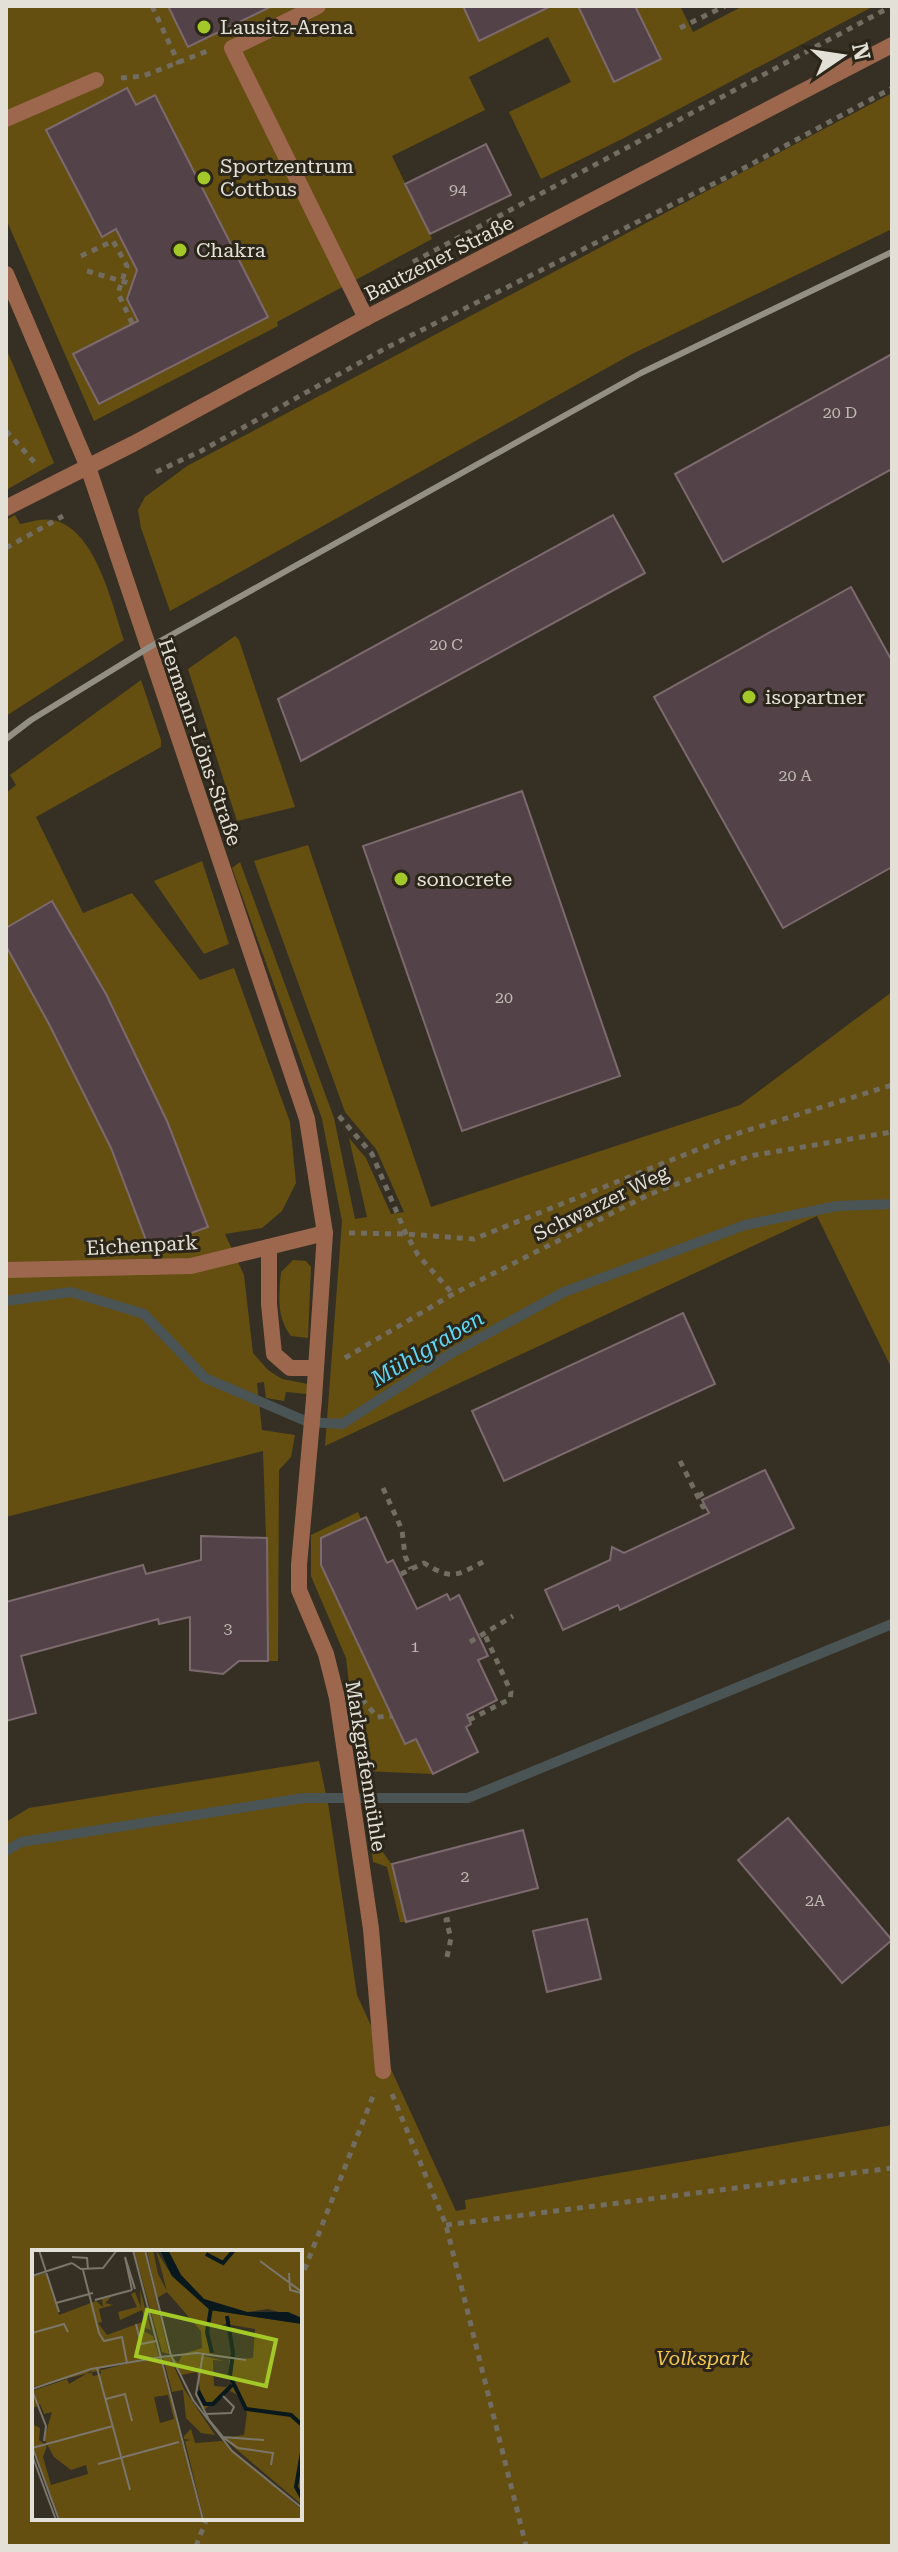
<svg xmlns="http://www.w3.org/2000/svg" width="898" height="2552" font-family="'Roboto Serif',serif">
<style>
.green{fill:#644f10;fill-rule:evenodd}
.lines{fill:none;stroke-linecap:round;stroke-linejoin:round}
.stream{stroke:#4a5454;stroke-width:10}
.building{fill:#534348;stroke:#7c6a6f;stroke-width:2}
.path{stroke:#716d62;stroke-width:5;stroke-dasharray:6 6;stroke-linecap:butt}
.lane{stroke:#9d674e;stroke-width:16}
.street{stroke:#9d674e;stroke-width:16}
.rail{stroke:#938f84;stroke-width:6}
.poi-dot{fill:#a2c928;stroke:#2b2619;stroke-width:3}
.labels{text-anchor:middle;stroke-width:6;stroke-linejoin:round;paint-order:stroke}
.number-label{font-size:16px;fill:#bfb9b4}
.poi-label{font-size:20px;fill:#e3e0d8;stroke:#2b2619;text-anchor:start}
.street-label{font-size:20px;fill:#e3e0d8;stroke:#2b2619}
.park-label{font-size:20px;font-style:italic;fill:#f4c74b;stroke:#2b2619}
.water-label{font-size:22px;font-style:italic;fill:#5dd8f7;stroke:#2b2619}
.inset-river{fill:none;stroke:#08181c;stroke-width:4}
.inset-road{fill:none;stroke:#7b766b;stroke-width:2}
.view{fill:#a2c928;fill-opacity:0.15;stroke:#a2c928;stroke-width:4}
.inset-edge{fill:none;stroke:#e3e0d8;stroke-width:4}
</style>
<rect width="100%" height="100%" fill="#353023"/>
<!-- green -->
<g class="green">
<path d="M6 6H680L693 32 743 6H874L624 138 541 179 509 112 571 82 548 37 469 77 485 110 392 156 432 239 277 322 278 326 94 421 6 219Z"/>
<path d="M892 93V229L632 354 170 611 141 528 138 510 145 497 187 466Z"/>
<path d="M6 348 54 463 6 490Z"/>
<path d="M15 515 20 524C30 522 41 518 52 520 95 527 112 604 124 640L6 716V520Z"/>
<path d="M235 636 239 640 295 807 237 821 188 669Z"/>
<path d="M141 680 161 740V747L36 817 83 913 132 893 200 980 234 968 290 1122 296 1183 282 1211 262 1228 225 1234 244 1275 253 1353 268 1370 282 1379 308 1384 307 1394 286 1392 284 1401 266 1398 264 1382 257 1383 262 1430 295 1435 291 1457 279 1470 278 1661H268V1595L263 1451 6 1517V793L16 785 10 775Z"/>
<path d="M308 845 431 1207 740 1105 892 992V1369L817 1216 325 1446 342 1221 322 1119 232 868 240 862 334 1118 355 1219 367 1217 349 1138 366 1158 391 1214 404 1212 376 1149 345 1112 254 861Z"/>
<path d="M202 861 229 944 204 954 154 881Z"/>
<path d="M293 1260 306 1261 311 1267 308 1338 291 1336C276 1317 279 1295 281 1272Z"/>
<path d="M358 1512 361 1519 321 1538V1565L405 1744 416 1739 433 1774 362 1771 356 1743 346 1658 311 1576V1535Z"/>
<path d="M319 1761 329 1809 357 1995 456 2211 466 2209 465 2200 892 2125V2546H6V1822L29 1808ZM34 2252H300V2518H34Z"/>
<path d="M371 1848H380L392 1865 406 1922H400L387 1867 373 1862Z"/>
</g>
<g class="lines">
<!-- stream -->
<g class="stream">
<path d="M6 1301 71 1292 144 1314 205 1378 308 1422 342 1424 450 1354 564 1292 745 1225 837 1206 892 1204"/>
<path d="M6 1851 21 1842 304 1798H468L892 1624"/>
</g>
</g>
<!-- building -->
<g class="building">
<path d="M168 6H272L188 47Z"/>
<path d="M463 6H551L479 41Z"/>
<path d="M578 6H635L661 59 614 82Z"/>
<path d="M127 88 136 105 155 95 268 317 99 404 73 354 138 321 127 299 137 270 116 229 102 237 46 130Z"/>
<path d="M486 144 511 195 430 234 405 184Z"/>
<path d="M892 354V469L723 562 675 474Z"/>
<path d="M613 515 645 573 301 761 278 699Z"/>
<path d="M851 587 892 661V867L783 928 654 697Z"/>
<path d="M522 791 620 1076 462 1131 363 846Z"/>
<path d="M52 901 106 994 167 1121 208 1227 149 1248 111 1148 49 1024 6 946V928Z"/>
<path d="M683 1313 715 1384 504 1481 472 1411Z"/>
<path d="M765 1470 794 1528 620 1610 618 1605 563 1630 545 1590 610 1560 612 1547 624 1553 709 1513 702 1500Z"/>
<path d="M366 1517 387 1563 393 1560 417 1609 447 1594 450 1600 459 1595 488 1656 478 1660 497 1700 467 1715 471 1724 466 1727 478 1752 433 1774 416 1739 405 1744 321 1565V1538Z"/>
<path d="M201 1536 267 1538 268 1661H239L223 1674 190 1670V1617L159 1624 158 1619 21 1656 36 1713 6 1721V1602L143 1565 146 1574 201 1560Z"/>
<path d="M788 1818 892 1940 842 1983 738 1860Z"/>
<path d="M523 1830 538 1888 406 1922 392 1864Z"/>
<path d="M587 1919 601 1979 547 1992 533 1931Z"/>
</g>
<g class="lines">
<!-- path -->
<g class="path">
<path d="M152 6 179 64"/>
<path d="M680 28 725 6"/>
<path d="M121 78 143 76 210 50"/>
<path d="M81 256 113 241 127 266 118 293 132 323"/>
<path d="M413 262 892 6"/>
<path d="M87 271 132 284"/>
<path d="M6 431 37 465"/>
<path d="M156 472 201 451 386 348 733 174 892 88"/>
<path d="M6 548 63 516"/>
<path d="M339 1116 372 1154 406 1234 418 1255 453 1294"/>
<path d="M349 1233 406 1234 474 1239 739 1133 892 1085"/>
<path d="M345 1358 453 1294 648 1195 750 1156 892 1132"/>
<path d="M680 1461 703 1507 705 1506"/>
<path d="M383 1488 402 1530 405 1556 411 1569"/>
<path d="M698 1496 704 1493 706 1498"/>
<path d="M401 1574 424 1563C454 1582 458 1574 487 1560"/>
<path d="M470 1642 513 1616"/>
<path d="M362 1699 377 1717 392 1716"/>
<path d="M469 1720 510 1699 511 1692 485 1635"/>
<path d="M447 1957 451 1938 446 1920 450 1919"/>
<path d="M392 2094 446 2225 526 2546"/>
<path d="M446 2225 892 2168"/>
<path d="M300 2281 375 2091"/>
<path d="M196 2546 207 2518"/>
</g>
<!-- lane -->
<g class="lane">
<path d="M318 6 232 48 366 318"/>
<path d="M6 119 96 80"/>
<path d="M269 1247V1304L274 1354 290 1368H316"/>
</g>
<!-- street -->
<g class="street">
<path d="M6 274 88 467 307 1119 325 1233 314 1399 299 1565V1590L326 1654 337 1698 371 1929 383 2071"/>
<path d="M6 508 133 444 366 318 892 45"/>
<path d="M6 1270 191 1266 325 1233"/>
</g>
<!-- rail -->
<path class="rail" d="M6 739 31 720 148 648 641 373 892 252"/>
</g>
<!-- markers -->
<g class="poi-dot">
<circle cx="204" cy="27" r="8"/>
<circle cx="204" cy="178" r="8"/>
<circle cx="180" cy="250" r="8"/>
<circle cx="749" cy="697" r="8"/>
<circle cx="401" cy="879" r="8"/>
</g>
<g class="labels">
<!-- number labels -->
<g class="number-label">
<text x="458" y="195">94</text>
<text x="840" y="418">20 D</text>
<text x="446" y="650">20 C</text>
<text x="795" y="781">20 A</text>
<text x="504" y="1003">20</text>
<text x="228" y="1634">3</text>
<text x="415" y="1652">1</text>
<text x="465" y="1882">2</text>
<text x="815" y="1906">2A</text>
</g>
<!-- poi labels -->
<g class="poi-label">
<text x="220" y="34">Lausitz-Arena</text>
<text x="220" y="173">Sportzentrum<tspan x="220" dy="23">Cottbus</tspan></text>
<text x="196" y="257">Chakra</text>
<text x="765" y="704">isopartner</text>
<text x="417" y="886">sonocrete</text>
</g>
<!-- street labels -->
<g class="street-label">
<text transform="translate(439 258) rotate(-27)" y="7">Bautzener Straße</text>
<text transform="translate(200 742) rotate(71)" y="7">Hermann-Löns-Straße</text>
<text transform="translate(601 1203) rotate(-26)" y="7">Schwarzer Weg</text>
<text transform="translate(142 1245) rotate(-3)" y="7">Eichenpark</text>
<text transform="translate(366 1766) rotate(81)" y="7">Markgrafenmühle</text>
</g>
<!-- park labels -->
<g class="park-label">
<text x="703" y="2365">Volkspark</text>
</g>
<!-- water labels -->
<g class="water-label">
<text transform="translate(427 1348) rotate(-31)" y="8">Mühlgraben</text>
</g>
</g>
<!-- overview -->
<g transform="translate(32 2250)">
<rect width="270" height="270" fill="#353023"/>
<path d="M102 0H112L137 104 130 102ZM115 0H121L126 24 135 41 124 0 140 26 178 60 270 74V255L191 188 212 185 215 163 205 145 195 139 172 160 165 122 149 125 140 106 146 113 150 105 165 104 192 111 181 110 182 136 194 137 199 134 197 110 221 108 223 79 194 74 176 78 181 106 170 103 151 104 170 98 169 81 135 42 125 48ZM136 0H270V68L236 59 215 62 172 49 149 25ZM14 23 27 65 64 51 71 57 70 49 79 47 73 53 81 55 67 59 70 72 66 73 75 85 113 71 110 60 88 70 86 62 105 57 99 44 103 42 109 58 108 39 119 80 113 78V82L121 86 127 106 0 137V27ZM138 107 152 139 183 185 169 183 154 168 151 140 140 142 131 108ZM128 108 170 270H28L0 194V174L8 178 7 190 15 196 11 207 19 235 56 224 54 215 39 220 22 207 12 189 20 162 12 164 8 154 0 159V141L35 129 37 134 59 121 61 126 69 124 68 118ZM136 145 142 169 128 173 122 147ZM159 179 163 193 190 191 270 260V270H172L153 191 159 190 152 189V186Z" fill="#644f10" fill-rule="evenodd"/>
<path d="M128 0H136L149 25 172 49 215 62H256L270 68V74L178 60 140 26Z" fill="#08181c"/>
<path class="inset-river" d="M174 4 191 13 202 0M179 58 175 82 180 103M195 66 201 103 198 126 214 159 259 165 270 175M166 141 173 154H181L200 135M270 202 264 237 270 248"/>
<path class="inset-road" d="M7 0 27 62M101 0 171 270M113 0 139 106 161 150 200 201 270 258M40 7 55 8 56 19M228 11 270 42M40 13 49 19 71 18 85 0M51 20 67 83 72 91 90 87 95 113M257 23 258 40 269 43M0 26 40 13M100 40 93 7 103 39M63 50 100 40M24 53 61 43M104 74 109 94 124 91M0 83 32 74 36 82M171 104 164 144 177 170 191 187 232 190M65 118 98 240M0 139 59 119 129 107 165 103 214 110M0 140 14 176 12 191M74 149 93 144 100 171M174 164 199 163 202 157 191 146M192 188 206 198 241 203 239 215M0 196 27 270M0 198 81 176M0 205 24 270M66 214 147 192"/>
<path class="view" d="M115 60 244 90 234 136 104 106Z"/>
<rect width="270" height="270" class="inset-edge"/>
</g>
<!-- border -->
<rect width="898" height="2552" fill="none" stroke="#e3e0d8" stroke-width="16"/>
<!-- north arrow -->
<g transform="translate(842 56) rotate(77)" stroke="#2b2619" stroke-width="6" paint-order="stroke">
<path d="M0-6L14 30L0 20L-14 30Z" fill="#e3e0d8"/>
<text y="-12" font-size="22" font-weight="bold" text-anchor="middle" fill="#e3e0d8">N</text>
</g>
</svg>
